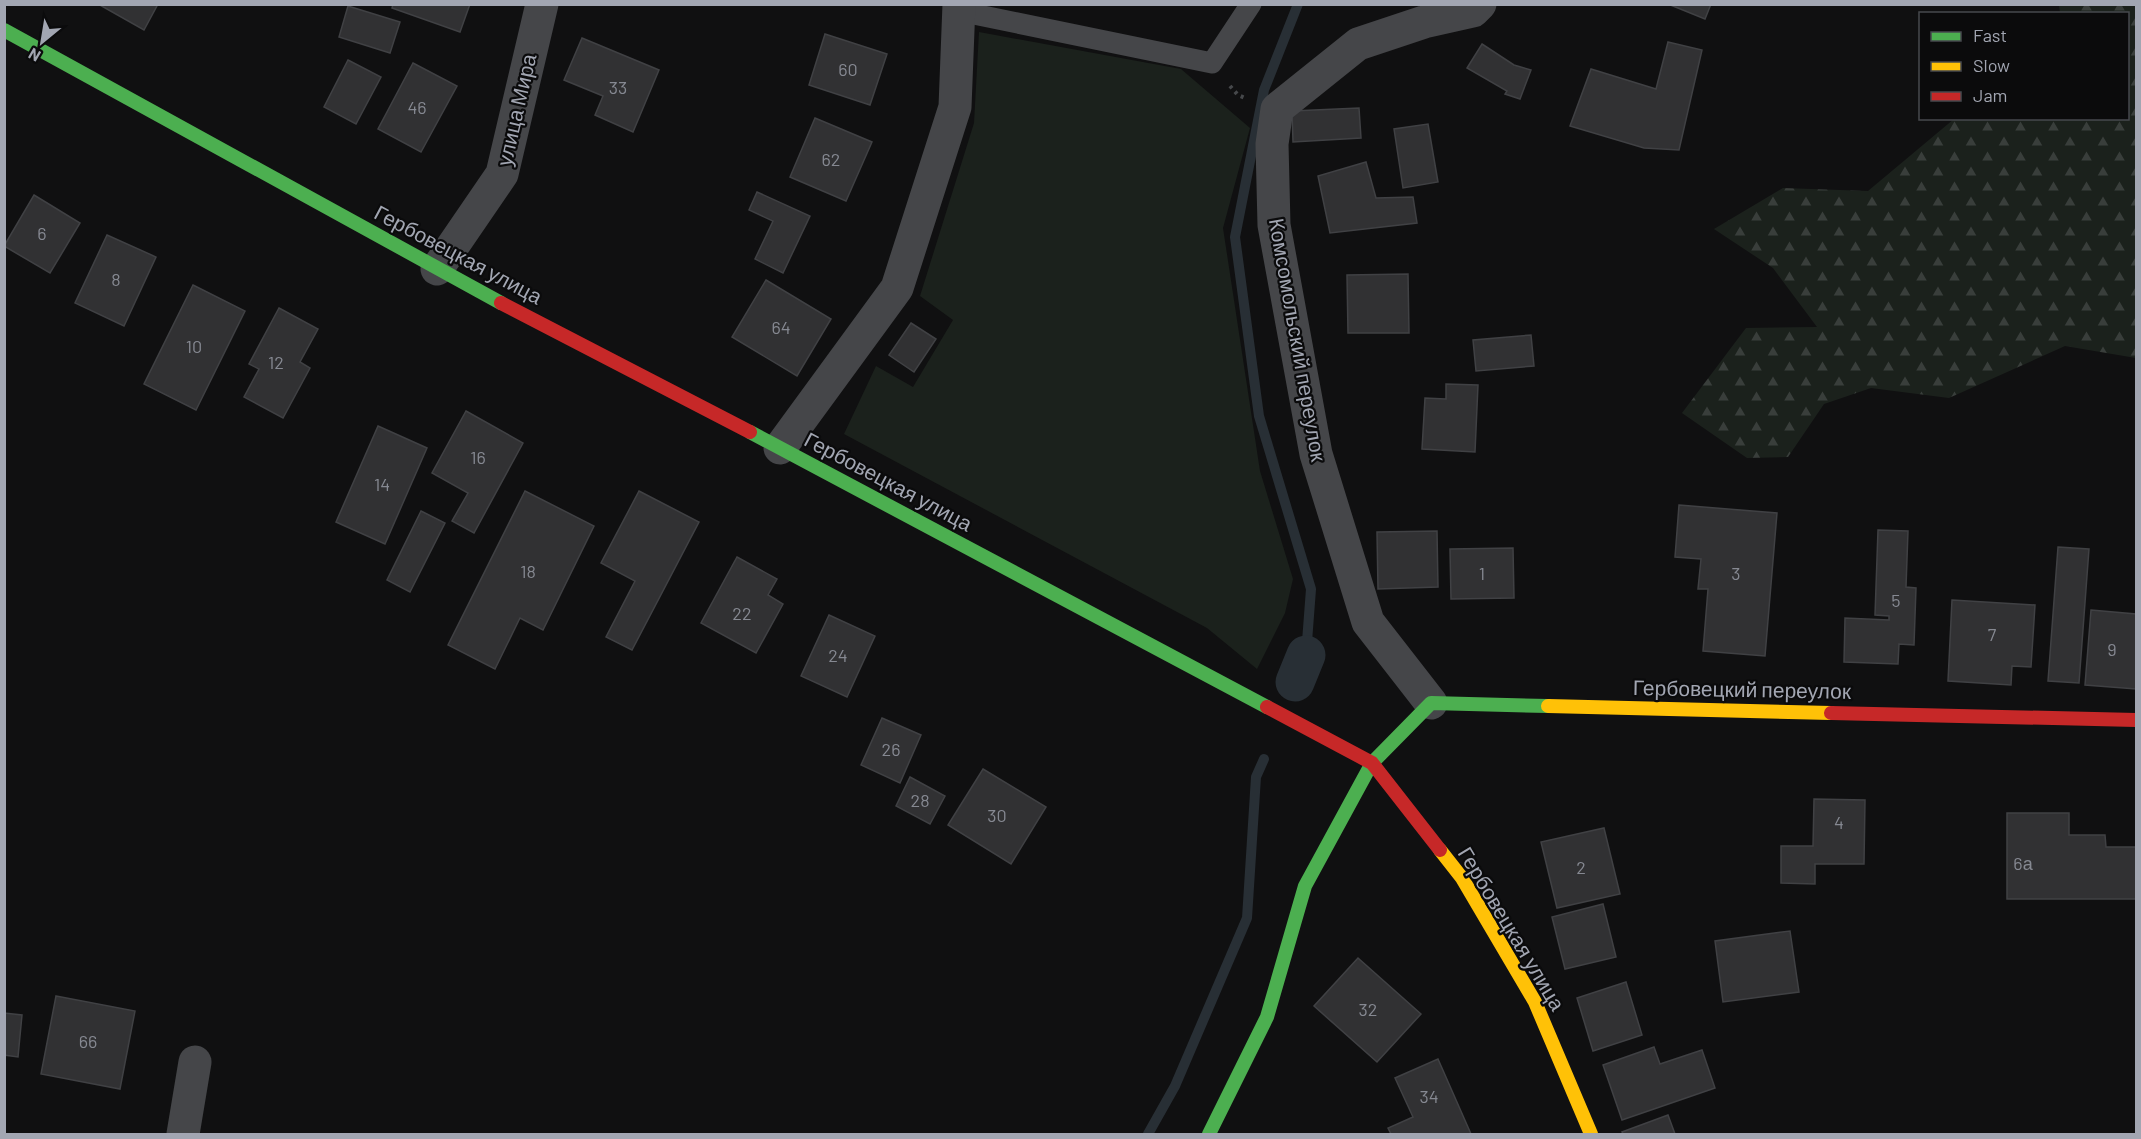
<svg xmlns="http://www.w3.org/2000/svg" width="2141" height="1139" font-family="Barlow,sans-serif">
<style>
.green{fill:#1b211c}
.forest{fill:url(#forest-firs)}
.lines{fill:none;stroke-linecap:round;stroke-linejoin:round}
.stream{stroke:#282f35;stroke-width:10}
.canal{stroke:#282f35;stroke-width:39}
.building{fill:#313133;stroke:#404144;stroke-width:1.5}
.path{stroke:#46484b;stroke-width:4;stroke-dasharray:3 4.5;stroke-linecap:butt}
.lane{stroke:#454649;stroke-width:21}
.street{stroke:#454649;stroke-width:33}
.fast{stroke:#4caf50;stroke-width:14}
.slow{stroke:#ffc107;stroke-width:14}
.jam{stroke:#c62828;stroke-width:14}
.labels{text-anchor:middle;stroke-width:4.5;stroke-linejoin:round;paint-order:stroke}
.number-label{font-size:18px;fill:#868992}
.street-label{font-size:21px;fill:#a2a6b2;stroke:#0b0b0c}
</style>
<defs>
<pattern id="forest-firs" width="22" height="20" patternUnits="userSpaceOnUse" patternTransform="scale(1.5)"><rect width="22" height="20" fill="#1b211c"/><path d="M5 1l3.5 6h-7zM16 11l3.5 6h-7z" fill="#393e3b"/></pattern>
</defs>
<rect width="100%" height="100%" fill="#101011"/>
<!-- green -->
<path class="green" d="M979 32 1181 69 1250 128 1223 228 1260 471 1293 579 1285 613 1257 669 1207 628 844 434 876 366 913 387 953 320 920 296 974 123Z"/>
<!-- forest -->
<path class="forest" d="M2059 5H2136V358L2065 346 1949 398 1871 388 1824 404 1788 457 1747 458 1682 413 1746 328 1817 327 1773 268 1714 229 1783 188 1868 191 1954 119 2128 118V14L2060 13Z"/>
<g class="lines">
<!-- stream -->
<g class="stream">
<path d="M1298 4 1264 90 1235 237 1259 416 1311 589 1306 655"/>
<path d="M1148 1134 1175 1086 1247 918 1256 777 1264 759"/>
</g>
<!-- canal -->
<path class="canal" d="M1295 682 1306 655"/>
</g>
<!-- building -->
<g class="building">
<path d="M98 4H158L144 30Z"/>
<path d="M393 4H470L460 32 392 8Z"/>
<path d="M1668 4H1711L1705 19Z"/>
<path d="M348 6 400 22 390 53 339 37Z"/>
<path d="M825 34 887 54 870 105 809 85Z"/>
<path d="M582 38 659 70 633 132 595 115 603 96 564 80Z"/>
<path d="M1668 42 1702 50 1679 150 1644 148 1570 126 1591 69 1656 89Z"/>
<path d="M1482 44 1514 65 1531 70 1520 99 1505 94 1507 91 1467 68Z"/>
<path d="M348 60 381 77 356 124 324 107Z"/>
<path d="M413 63 457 86 421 152 378 129Z"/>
<path d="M1359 108 1361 138 1293 142 1292 111Z"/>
<path d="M815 118 872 142 846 201 790 177Z"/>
<path d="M1428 124 1438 182 1403 188 1394 129Z"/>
<path d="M1366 162 1376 198 1413 197 1417 223 1330 233 1318 176Z"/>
<path d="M757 192 810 216 783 273 755 259 773 221 749 210Z"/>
<path d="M34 195 80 223 50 273 4 246Z"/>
<path d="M107 235 156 257 124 326 75 303Z"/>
<path d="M1408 274 1409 333H1348L1347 275Z"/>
<path d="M766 280 831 319 797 376 732 337Z"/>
<path d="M193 285 245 311 196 410 144 384Z"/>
<path d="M279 308 318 329 300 362 310 368 283 418 244 397 259 369 249 364Z"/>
<path d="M911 323 936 339 914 372 889 355Z"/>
<path d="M1531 335 1534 366 1476 371 1473 340Z"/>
<path d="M1446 384 1478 385 1475 452 1422 449 1425 398 1446 399Z"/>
<path d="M466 411 523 443 474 533 452 521 468 493 432 473Z"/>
<path d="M378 426 427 448 385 544 336 522Z"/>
<path d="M525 491 594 526 543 630 520 618 495 669 448 645Z"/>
<path d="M639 491 699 522 632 650 606 637 635 581 601 563Z"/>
<path d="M1679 505 1777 513 1765 656 1703 651 1708 589H1698L1701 559 1675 557Z"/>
<path d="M421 511 445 523 410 592 387 580Z"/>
<path d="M1878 530 1908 531 1906 587 1916 588 1914 645 1899 644 1898 664 1844 662 1845 618 1889 620V616L1875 615Z"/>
<path d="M1437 531 1438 587 1378 589 1377 532Z"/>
<path d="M2058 547 2089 549 2079 683 2048 681Z"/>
<path d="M1513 548 1514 598 1451 599 1450 549Z"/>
<path d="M737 557 777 579 768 595 783 604 756 653 701 623Z"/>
<path d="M1952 600 2035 605 2031 667 2012 666 2011 685 1948 681Z"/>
<path d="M2091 610 2136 614V689L2085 685Z"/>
<path d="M829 615 875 636 847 697 801 676Z"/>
<path d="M882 718 921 735 900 783 861 765Z"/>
<path d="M983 769 1046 807 1011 864 948 825Z"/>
<path d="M910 777 945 796 930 824 896 806Z"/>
<path d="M1814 799 1865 800 1864 864H1815V884L1781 883V846H1813Z"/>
<path d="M2007 813H2069V835H2105L2106 847H2136V899H2007Z"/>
<path d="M1604 828 1620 894 1557 908 1541 842Z"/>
<path d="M1603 904 1616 957 1565 969 1552 917Z"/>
<path d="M1790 931 1799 992 1723 1002 1715 941Z"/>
<path d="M1358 958 1421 1014 1377 1062 1314 1006Z"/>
<path d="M1626 982 1642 1035 1593 1051 1577 998Z"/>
<path d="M56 996 135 1011 120 1089 41 1074Z"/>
<path d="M4 1013 22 1015 18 1057 4 1055Z"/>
<path d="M1654 1047 1660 1064 1702 1050 1715 1088 1622 1120 1603 1065Z"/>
<path d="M1438 1059 1471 1134H1391L1388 1128 1413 1117 1395 1078Z"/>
<path d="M1668 1115 1675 1134H1623L1622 1132Z"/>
</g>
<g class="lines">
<!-- path -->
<path class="path" d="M1230 86 1238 95 1245 98"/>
<!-- lane -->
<path class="lane" d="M959 11 1212 63 1251 4"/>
<!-- street -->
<g class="street">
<path d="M437 269 502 174 542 4"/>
<path d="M780 448 897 288 955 107 959 4"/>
<path d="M1431 703 1368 622 1316 454 1274 225 1272 144 1277 109 1358 44 1424 22 1473 11 1480 4"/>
<path d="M183 1134 195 1062"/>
</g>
<!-- fast -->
<g class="fast">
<path d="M4 30 501 303"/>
<path d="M750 432 1267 707"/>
<path d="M1209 1134 1267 1017 1305 886 1372 763 1431 703 1548 706"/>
</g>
<!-- slow -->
<g class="slow">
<path d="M1548 706 1831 713"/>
<path d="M1440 850 1462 878 1535 1002 1591 1134"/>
</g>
<!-- jam -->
<g class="jam">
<path d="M501 303 750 432"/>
<path d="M1267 707 1372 763 1440 850"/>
<path d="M1831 713 2136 720"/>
</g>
</g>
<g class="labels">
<!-- number labels -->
<g class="number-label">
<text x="848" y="76">60</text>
<text x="618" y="94">33</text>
<text x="417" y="114">46</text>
<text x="831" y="166">62</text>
<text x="42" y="240">6</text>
<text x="116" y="286">8</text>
<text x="781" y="334">64</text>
<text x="194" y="353">10</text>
<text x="276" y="369">12</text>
<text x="478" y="464">16</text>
<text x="382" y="491">14</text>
<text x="528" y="578">18</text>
<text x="1482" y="580">1</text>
<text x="1736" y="580">3</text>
<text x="1896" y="607">5</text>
<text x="742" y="620">22</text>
<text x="1992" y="641">7</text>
<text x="2112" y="656">9</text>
<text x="838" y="662">24</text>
<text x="891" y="756">26</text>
<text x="920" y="807">28</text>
<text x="997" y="822">30</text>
<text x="1839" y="829">4</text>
<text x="2023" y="870">6а</text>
<text x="1581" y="874">2</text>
<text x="1368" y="1016">32</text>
<text x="88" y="1048">66</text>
<text x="1429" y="1103">34</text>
</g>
<!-- street labels -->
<g class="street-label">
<text transform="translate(517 110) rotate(-77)" y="7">улица Мира</text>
<text transform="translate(458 255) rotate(28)" y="7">Гербовецкая улица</text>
<text transform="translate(1297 340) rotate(80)" y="7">Комсомольский переулок</text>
<text transform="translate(888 482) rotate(28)" y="7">Гербовецкая улица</text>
<text transform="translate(1742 690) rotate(1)" y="7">Гербовецкий переулок</text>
<text transform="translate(1511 929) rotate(59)" y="7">Гербовецкая улица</text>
</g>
</g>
<!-- border -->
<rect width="2141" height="1139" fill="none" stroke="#a2a6b2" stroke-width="12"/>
<!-- legend -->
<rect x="1919" y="12" width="210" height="108" fill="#0b0b0c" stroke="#47494e" stroke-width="1.5"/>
<rect x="1931" y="32" width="30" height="9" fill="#4caf50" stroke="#47494e" stroke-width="1.5"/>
<text x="1973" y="42" font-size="18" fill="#a2a6b2">Fast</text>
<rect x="1931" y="62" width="30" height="9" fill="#ffc107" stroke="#47494e" stroke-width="1.5"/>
<text x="1973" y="72" font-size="18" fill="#a2a6b2">Slow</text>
<rect x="1931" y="92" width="30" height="9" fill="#c62828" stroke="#47494e" stroke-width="1.5"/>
<text x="1973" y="102" font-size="18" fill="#a2a6b2">Jam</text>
<!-- north arrow -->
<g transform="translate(42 42) rotate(210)" stroke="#0b0b0c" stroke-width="4.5" paint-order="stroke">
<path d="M0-4.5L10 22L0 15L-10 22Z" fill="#a2a6b2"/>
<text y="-9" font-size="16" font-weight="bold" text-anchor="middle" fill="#a2a6b2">N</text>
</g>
</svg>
